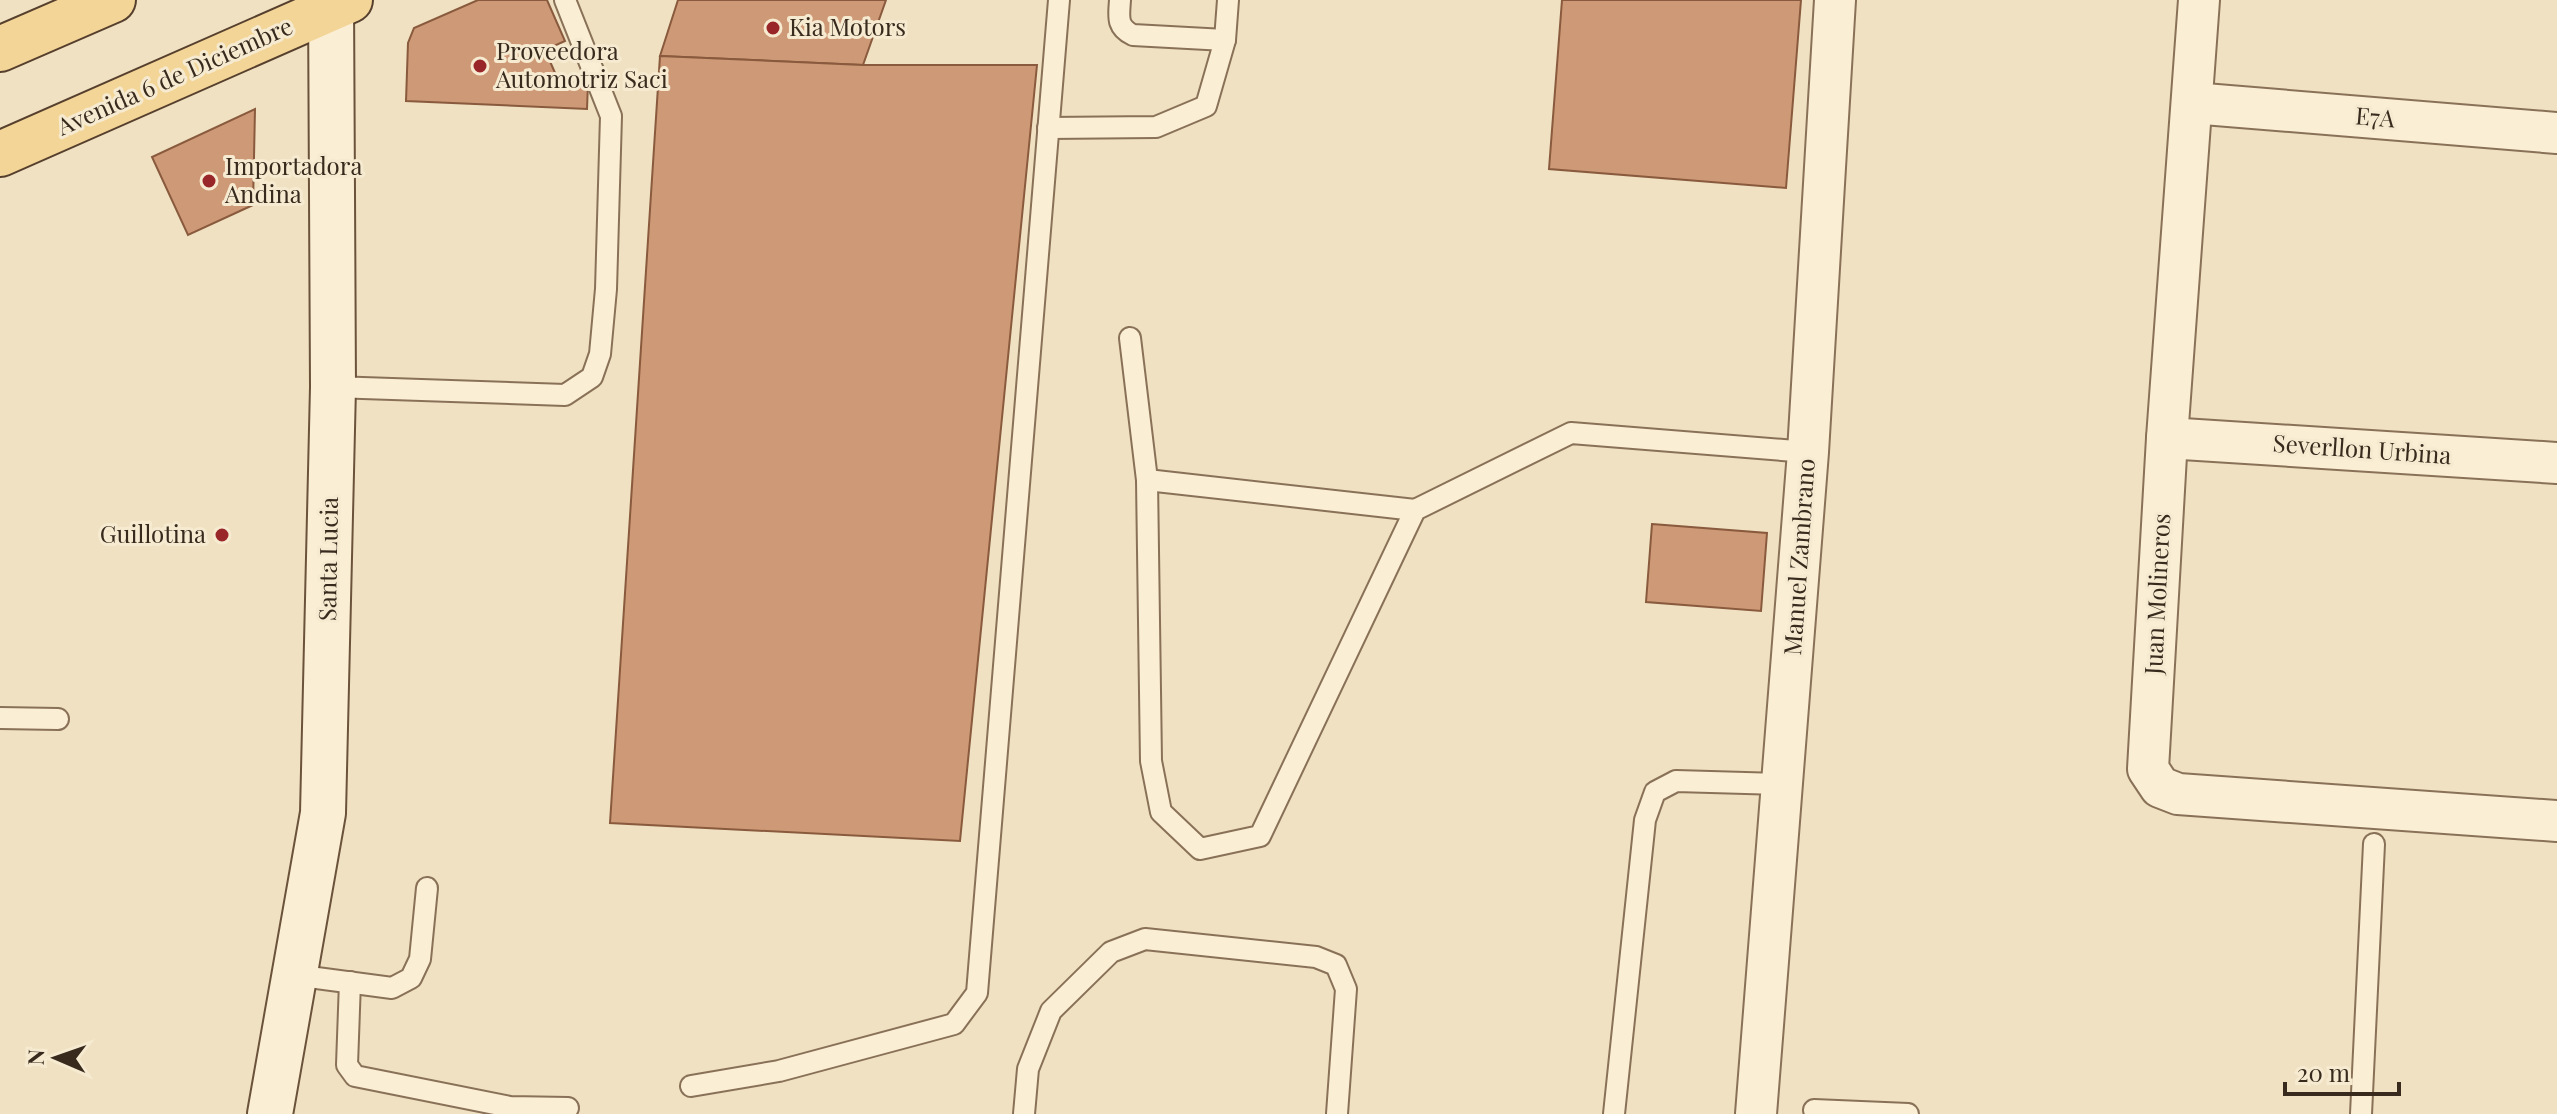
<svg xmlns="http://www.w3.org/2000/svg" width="2557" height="1114" font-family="'Playfair Display',serif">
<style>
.building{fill:#ce9976;stroke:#895a3d;stroke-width:2}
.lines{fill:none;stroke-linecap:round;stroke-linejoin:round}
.lane-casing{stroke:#897158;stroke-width:24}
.street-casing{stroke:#897158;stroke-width:44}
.secondary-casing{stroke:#6b523b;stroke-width:48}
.primary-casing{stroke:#563f2d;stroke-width:48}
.lane{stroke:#faeed4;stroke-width:20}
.street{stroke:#faeed4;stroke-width:40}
.secondary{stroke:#faeed4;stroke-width:44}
.primary{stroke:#f3d598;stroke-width:44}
.poi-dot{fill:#992729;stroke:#f6ebd1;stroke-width:3}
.labels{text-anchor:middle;stroke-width:6;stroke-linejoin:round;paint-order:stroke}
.poi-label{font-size:24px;fill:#382a1d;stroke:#f6ebd1;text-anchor:start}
.street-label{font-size:24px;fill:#382a1d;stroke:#f6ebd1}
</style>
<rect width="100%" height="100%" fill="#efe1c1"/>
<!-- building -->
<g class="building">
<path d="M478 0H547L565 41 545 50 559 82 588 83 587 109 406 101 408 43 414 28Z"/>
<path d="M678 0H886L863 65 660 56Z"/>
<path d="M1562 0H1801L1786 188 1549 169Z"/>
<path d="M660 56 863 65H1037L960 841 610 823Z"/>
<path d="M255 109 253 205 188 235 152 157Z"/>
<path d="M1652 524 1767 533 1761 611 1646 602Z"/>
</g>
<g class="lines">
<defs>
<g id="lane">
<path d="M1120 0C1119 16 1116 27 1133 35L1225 40"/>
<path d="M1048 128 1156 127 1206 106 1225 40 1228 0"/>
<path d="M1130 338 1147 480 1151 761 1161 812 1200 849 1260 836 1415 510 1571 433 1808 452"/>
<path d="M333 387 565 395 592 377 600 354 606 289 611 116 565 0"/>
<path d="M1147 480 1415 510"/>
<path d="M0 718 58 719"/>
<path d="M294 975 392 988 411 978 420 959 427 888"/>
<path d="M350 982 347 1065 355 1076 510 1107 568 1108"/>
<path d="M691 1086 779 1071 954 1024 977 993 1059 0"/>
<path d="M1814 1110 1908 1114"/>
<path d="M1024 1114 1028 1069 1051 1011 1111 952 1145 939 1316 957 1336 965 1346 989 1337 1114"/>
<path d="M1614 1114 1645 820 1655 792 1676 781 1782 784"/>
<path d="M2361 1114 2374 844"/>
</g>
<g id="street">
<path d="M2199 0 2167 438 2148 769 2160 787 2178 794 2557 821"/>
<path d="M2192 103 2557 133"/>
<path d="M2167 438 2557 463"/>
<path d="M1756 1114 1808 452 1835 0"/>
</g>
<path id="secondary" d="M270 1114 323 813 333 387 331 0"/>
<g id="primary">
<path d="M0 49 113 0"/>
<path d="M0 154 350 0"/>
</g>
</defs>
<!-- lane casing -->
<use href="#lane" class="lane-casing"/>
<!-- street casing -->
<use href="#street" class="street-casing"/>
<!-- secondary casing -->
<use href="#secondary" class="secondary-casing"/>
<!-- primary casing -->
<use href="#primary" class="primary-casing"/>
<!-- lane -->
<use href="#lane" class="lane"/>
<!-- street -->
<use href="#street" class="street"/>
<!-- secondary -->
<use href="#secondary" class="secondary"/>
<!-- primary -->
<use href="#primary" class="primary"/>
</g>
<!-- markers -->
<g class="poi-dot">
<circle cx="773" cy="28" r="8"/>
<circle cx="480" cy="66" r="8"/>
<circle cx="209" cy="181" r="8"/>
<circle cx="222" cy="535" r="8"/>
</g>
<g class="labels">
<!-- poi labels -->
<g class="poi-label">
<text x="789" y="36">Kia Motors</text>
<text x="496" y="60">Proveedora<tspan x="496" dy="28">Automotriz Saci</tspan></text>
<text x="225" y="175">Importadora<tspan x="225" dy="28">Andina</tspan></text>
<text x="206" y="543" text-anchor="end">Guillotina</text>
</g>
<!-- street labels -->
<g class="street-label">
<text transform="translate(175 77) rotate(-24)" y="8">Avenida 6 de Diciembre</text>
<text transform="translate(2375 118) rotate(5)" y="8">E7A</text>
<text transform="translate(2362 450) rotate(4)" y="8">Severllon Urbina</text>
<text transform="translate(1800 557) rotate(-86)" y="8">Manuel Zambrano</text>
<text transform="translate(329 559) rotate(-89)" y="8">Santa Lucia</text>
<text transform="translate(2158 594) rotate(-87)" y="8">Juan Molineros</text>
</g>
</g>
<!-- north arrow -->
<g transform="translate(56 1058) rotate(272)" stroke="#f6ebd1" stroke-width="6" paint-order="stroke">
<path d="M0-6L14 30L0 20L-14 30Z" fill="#382a1d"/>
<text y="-12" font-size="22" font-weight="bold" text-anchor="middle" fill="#382a1d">N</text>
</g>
<!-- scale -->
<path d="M2285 1082v12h114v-12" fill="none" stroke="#382a1d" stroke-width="4"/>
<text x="2297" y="1082" font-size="24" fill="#382a1d" stroke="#f6ebd1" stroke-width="6" paint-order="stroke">20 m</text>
</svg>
